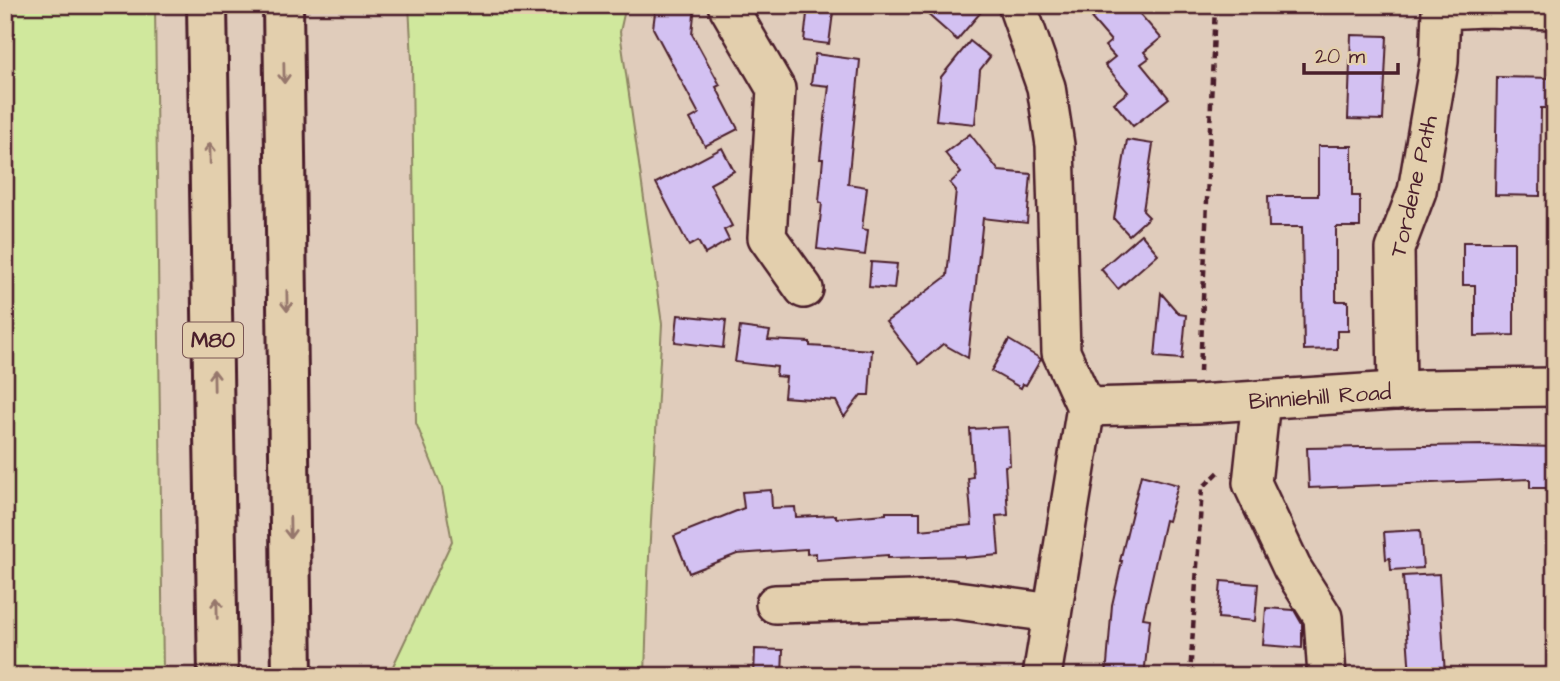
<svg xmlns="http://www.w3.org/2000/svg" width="1560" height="681" font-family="'Architects Daughter',sans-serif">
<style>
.green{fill:#d0e89d;stroke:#8d8464;stroke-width:2}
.building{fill:#d3c1f2;stroke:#4a1f2b;stroke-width:2}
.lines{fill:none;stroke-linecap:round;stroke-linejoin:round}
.minor-casing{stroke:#4a1f2b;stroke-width:42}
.motorway-casing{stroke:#4a1f2b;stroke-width:44}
.path{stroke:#4a1f2b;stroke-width:4.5;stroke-dasharray:7 5;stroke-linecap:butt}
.minor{stroke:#e3cfad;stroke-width:37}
.motorway{stroke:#e3cfad;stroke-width:38}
.oneway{stroke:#96776c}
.labels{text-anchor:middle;stroke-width:6;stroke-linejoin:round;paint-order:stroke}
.shield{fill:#e3cfad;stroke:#785452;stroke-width:2}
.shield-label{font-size:21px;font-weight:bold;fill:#4a1f2b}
.street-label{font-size:23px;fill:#4a1f2b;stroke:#e3cfad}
</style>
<rect width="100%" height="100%" fill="#e0ccbb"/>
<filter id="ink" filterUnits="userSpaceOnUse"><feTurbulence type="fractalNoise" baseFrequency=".0143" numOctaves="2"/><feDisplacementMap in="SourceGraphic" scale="14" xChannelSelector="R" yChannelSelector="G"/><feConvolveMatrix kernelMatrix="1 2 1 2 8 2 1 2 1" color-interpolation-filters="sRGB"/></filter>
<g filter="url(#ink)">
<!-- green -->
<g class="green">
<path d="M5 5H155L163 676H5Z"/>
<path d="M409 5H626L620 32 662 324 648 575 645 676H393V666L452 541 442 488 416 423 412 60Z"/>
</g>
<!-- building -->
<g class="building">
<path d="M656 5H695L692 34 720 85 716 87 738 129 705 146 690 119 699 114 653 28Z"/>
<path d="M808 5H834L829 44 804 41Z"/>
<path d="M917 5H987L957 40Z"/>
<path d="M1108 5H1132L1161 38 1144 52 1149 58 1141 64 1169 98 1133 126 1114 103 1128 92 1105 65 1115 57 1105 46 1111 41 1092 19Z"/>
<path d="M1351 35 1387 36 1383 120 1348 119Z"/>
<path d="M970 41 990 57 980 70 975 124 936 120 941 77Z"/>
<path d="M815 54 860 60 848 184 867 187 862 229 868 230 865 255 817 249 822 203 819 202 823 159H820L829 86 811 84Z"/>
<path d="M1497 77 1555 78V108H1541L1540 196 1495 195Z"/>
<path d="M970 134 999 171 1031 174 1027 223 983 218 968 358 943 344 919 364 886 322 947 276 956 190 950 183 961 173 945 153Z"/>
<path d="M1127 140 1153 144 1143 211 1149 217 1129 235 1114 219Z"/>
<path d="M1318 146H1352V196H1360V227H1336V301H1348V331H1337V349L1304 350 1302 227H1269L1268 196H1318Z"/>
<path d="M722 148 734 171 710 184 732 226 724 230 729 240 705 254 698 241 689 246 656 183Z"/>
<path d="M1141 234 1158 254 1118 289 1101 269Z"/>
<path d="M1463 242H1514V335L1475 336V285H1463Z"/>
<path d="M871 262 897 264 894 289 869 287Z"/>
<path d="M1161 293 1179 314 1186 315 1182 359 1155 357Z"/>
<path d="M678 315 726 320 723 348 675 342Z"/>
<path d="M740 327 770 331 768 340 810 342V346L872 350 869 395H861L844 417 836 401 784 397 786 377 776 376 777 367 735 362Z"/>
<path d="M1009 340 1041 359 1026 385 1023 384 1021 388 991 371Z"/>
<path d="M1008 427 1010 465 1005 466 1008 515 996 516 999 555 965 558 964 556 888 558V555L816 560V553L807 554V549L737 554 689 573 674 536 744 508 742 492 771 490 772 508 795 507 796 517 836 515V518L886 514V512H920V530L972 525 968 478 973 477 970 429Z"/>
<path d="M1483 445 1555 447V488H1530V479L1309 488 1307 448Z"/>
<path d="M1141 475 1178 485 1168 521 1165 520 1143 618 1150 619 1144 676H1106L1112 605 1122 561H1120Z"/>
<path d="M1420 530 1423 568 1391 570 1390 558 1386 559 1384 532Z"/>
<path d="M1439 574 1445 676H1410L1403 576Z"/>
<path d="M1221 581 1258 584 1255 621 1218 618Z"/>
<path d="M1266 608 1294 610 1302 624V648L1263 645Z"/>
<path d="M755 649 783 650 782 676H754Z"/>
</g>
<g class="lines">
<defs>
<g id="minor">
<path d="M727 5 776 89 767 237 804 289"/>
<path d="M1017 5 1046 87 1055 145 1061 352 1086 407 1198 404 1424 389 1555 387"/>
<path d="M1397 391 1395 249 1417 191 1439 62 1441 10 1484 8 1555 10"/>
<path d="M1261 400 1252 483 1292 568 1323 617 1327 676"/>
<path d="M775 604 949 599 1052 613"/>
<path d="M1042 676 1086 407"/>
</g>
<g id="motorway">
<path d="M207 5 218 676"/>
<path d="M283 5 292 676"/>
</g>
</defs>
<!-- minor casing -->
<use href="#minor" class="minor-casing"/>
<!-- motorway casing -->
<use href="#motorway" class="motorway-casing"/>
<!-- path -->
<g class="path">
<path d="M1200 372 1215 5"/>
<path d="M1190 676 1202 488 1220 471"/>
</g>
<!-- minor -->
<use href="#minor" class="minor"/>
<!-- motorway -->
<use href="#motorway" class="motorway"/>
</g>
<!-- one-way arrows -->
<defs><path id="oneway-shaft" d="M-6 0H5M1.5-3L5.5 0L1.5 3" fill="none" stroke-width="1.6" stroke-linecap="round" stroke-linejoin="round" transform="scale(1.75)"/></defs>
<g class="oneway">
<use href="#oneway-shaft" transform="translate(284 73) rotate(89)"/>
<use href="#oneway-shaft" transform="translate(210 153) rotate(-91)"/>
<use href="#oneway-shaft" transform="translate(287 301) rotate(89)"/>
<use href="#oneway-shaft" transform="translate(214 380) rotate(-91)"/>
<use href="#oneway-shaft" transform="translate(290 528) rotate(89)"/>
<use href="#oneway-shaft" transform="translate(217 608) rotate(-91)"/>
</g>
</g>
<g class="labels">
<!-- shield labels -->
<rect class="shield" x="183" y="322.5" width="60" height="35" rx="5"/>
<g class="shield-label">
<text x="213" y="347">M80</text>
</g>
<!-- street labels -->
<g class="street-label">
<text transform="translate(1413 186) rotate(-77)" y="8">Tordene Path</text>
<text transform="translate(1320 396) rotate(-4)" y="8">Binniehill Road</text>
</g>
</g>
<!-- margin -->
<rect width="1560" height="681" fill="none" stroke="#e3cfad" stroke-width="28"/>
<rect x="14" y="14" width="1532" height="653" fill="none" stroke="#4a1f2b" stroke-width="2.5" filter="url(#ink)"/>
<!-- scale -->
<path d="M1304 63v10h94v-10" fill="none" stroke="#4a1f2b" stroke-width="3.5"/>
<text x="1315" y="63" font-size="21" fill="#4a1f2b" stroke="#e3cfad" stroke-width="5" paint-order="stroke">20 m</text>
</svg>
